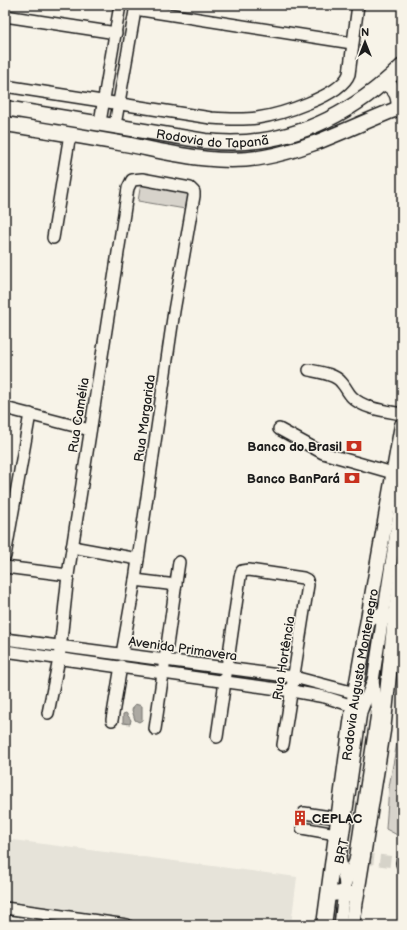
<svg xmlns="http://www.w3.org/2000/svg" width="407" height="930" font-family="'Balsamiq Sans',sans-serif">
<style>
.built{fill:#e6e3d9}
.green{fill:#d7d3cb;stroke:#7a7874}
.water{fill:#aca9a2;stroke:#72716c}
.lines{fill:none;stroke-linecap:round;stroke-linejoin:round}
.minor-tunnel{stroke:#d6d3c9;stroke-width:11;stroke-dasharray:11 5.5;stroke-linecap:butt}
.minor-casing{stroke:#1c1c1c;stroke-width:14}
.major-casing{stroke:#1c1c1c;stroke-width:17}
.minor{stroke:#f7f3e8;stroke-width:11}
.major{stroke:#f7f3e8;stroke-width:14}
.labels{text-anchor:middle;stroke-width:3;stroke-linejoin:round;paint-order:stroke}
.street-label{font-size:13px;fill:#1c1c1c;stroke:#f7f3e8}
.poi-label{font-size:13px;font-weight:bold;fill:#1c1c1c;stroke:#f7f3e8;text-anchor:end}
</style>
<rect width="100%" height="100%" fill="#f7f3e8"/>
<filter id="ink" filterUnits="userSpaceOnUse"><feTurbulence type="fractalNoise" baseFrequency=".025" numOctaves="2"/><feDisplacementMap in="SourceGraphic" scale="8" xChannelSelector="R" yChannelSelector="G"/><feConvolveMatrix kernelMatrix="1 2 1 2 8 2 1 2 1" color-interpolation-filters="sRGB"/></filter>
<g filter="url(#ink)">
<!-- built -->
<path class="built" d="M5 839 297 877 291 925H161L5 903Z"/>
<!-- green -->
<g class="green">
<path d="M141 183 194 192 191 210 138 201Z"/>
<path d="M402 715V829L401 837 386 829 389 787Z"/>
</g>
<!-- water -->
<g class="water">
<path d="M135 704 142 706V720L139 722 135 720 132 710Z"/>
<path d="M126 713 131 720 130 724 123 723V714Z"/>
</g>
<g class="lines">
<!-- minor-tunnel -->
<path class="minor-tunnel" d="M363 858 402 863"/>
<defs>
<g id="minor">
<path d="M135 9 352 43"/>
<path d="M5 16 116 33"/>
<path d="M5 86 211 118C226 119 241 120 257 118 279 115 341 96 349 74L358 5"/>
<path d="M100 122 120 5"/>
<path d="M115 125 136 5"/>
<path d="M53 238 70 134"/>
<path d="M309 370C319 372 335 374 341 382 345 386 348 393 352 397 364 409 386 411 402 414"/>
<path d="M5 408 90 430"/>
<path d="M279 429 323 453 393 473"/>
<path d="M72 547 138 559"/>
<path d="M5 556 30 414"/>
<path d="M5 567 68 575"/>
<path d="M135 580 176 585"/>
<path d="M5 639 294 677 355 693"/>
<path d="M5 651 292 691 325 697 353 706"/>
<path d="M48 713 59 659 68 575 128 188 132 180 142 179 190 188 194 192V196L174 311 135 580 122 654"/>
<path d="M112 720 121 666"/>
<path d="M155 729 179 562"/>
<path d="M217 737 240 577 242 571 249 570 303 578 307 580 308 585 283 745"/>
<path d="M304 813 337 818"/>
<path d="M302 828 336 834"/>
<path d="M402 862V863"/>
<path d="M345 884 355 861 377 713 373 681"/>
<path d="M5 908 127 925"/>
<path d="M340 925 345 884 340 858 361 712 373 681 402 493"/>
</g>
<g id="major">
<path d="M384 83C396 88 400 97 398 109"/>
<path id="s1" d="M5 108 205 141C282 150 348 118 402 66"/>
<path d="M5 124C45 130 85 137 125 144 172 153 217 166 265 157 314 148 356 124 402 107"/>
<path d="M369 615 395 618"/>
<path d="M329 894 344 893 356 897"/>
<path id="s2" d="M324 925 355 693 402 425"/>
<path d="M352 925 383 731 395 618 402 570"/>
</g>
</defs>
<!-- minor casing -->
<use href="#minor" class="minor-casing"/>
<!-- major casing -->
<use href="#major" class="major-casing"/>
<!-- minor -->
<use href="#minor" class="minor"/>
<!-- major -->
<use href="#major" class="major"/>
</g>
</g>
<!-- icons -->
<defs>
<symbol id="bank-bare" viewBox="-9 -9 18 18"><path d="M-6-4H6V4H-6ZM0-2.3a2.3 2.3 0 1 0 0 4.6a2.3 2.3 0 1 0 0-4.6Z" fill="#c8321e" stroke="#f7f3e8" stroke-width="2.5" paint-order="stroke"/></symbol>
<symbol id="building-bare" viewBox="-9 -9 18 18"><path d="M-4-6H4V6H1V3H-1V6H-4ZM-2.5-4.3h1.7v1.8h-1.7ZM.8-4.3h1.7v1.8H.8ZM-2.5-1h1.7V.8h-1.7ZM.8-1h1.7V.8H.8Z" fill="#c8321e" stroke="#f7f3e8" stroke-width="2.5" paint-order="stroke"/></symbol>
</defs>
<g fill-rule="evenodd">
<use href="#bank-bare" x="343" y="435" width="22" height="22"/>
<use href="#bank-bare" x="341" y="467" width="22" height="22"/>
<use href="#building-bare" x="289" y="807" width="22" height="22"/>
</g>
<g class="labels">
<!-- street labels -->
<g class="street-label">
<text dy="5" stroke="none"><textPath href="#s1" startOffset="210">Rodovia do Tapanã</textPath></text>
<text transform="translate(78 415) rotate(-81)" y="5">Rua Camélia</text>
<text transform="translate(144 418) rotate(-82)" y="5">Rua Margarida</text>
<text transform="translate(183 648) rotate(8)" y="5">Avenida Primavera</text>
<text transform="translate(283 658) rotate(-81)" y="5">Rua Hortência</text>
<text dy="5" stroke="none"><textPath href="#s2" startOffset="253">Rodovia Augusto Montenegro</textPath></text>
<text transform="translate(341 851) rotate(-77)" y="5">BRT</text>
</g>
<!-- poi labels -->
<g class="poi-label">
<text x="342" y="451">Banco do Brasil</text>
<text x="340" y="483">Banco BanPará</text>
<text x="312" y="823" text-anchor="start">CEPLAC</text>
</g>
</g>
<!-- margin -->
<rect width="407" height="930" fill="none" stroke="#f7f3e8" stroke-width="20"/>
<rect x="10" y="10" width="387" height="910" fill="none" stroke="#1c1c1c" stroke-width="1.5" filter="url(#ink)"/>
<!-- north arrow -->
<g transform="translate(365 42)" stroke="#f7f3e8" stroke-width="3" paint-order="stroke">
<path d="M0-3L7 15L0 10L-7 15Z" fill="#1c1c1c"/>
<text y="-6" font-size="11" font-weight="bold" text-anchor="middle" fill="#1c1c1c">N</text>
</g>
</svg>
